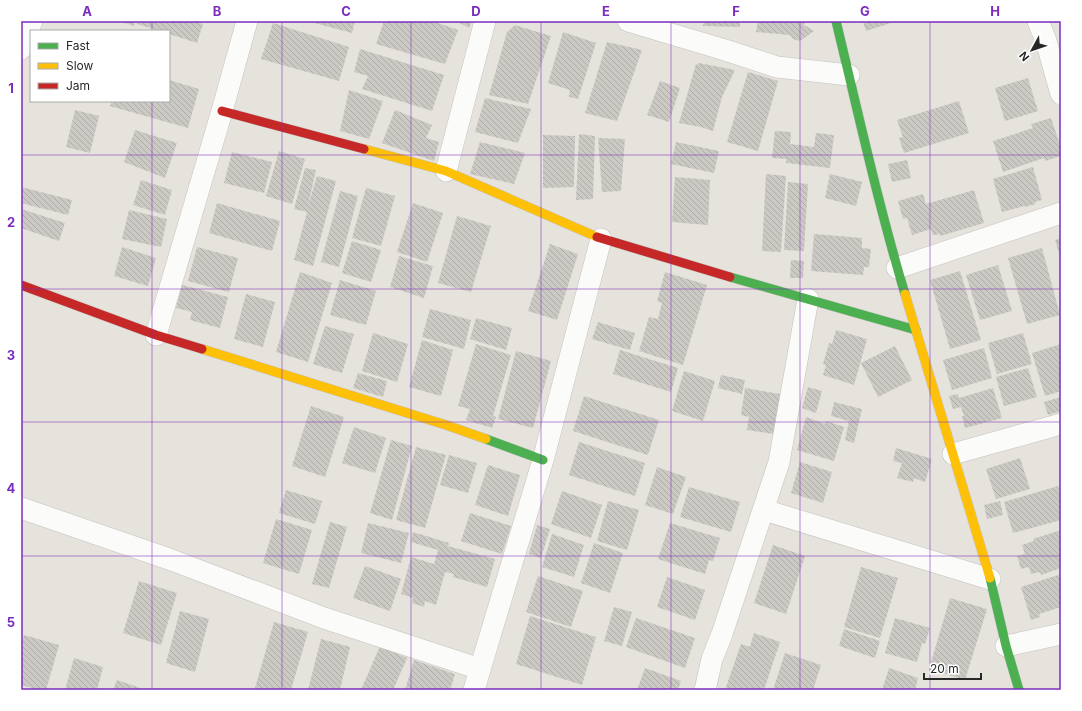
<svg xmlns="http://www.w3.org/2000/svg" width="1082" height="711" font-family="Inter,sans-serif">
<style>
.building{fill:url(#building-back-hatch)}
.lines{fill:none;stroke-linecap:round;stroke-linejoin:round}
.street-casing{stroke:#c4c2c2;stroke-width:22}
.fast-casing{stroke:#c4c2c2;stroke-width:10}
.slow-casing{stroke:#c4c2c2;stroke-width:10}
.jam-casing{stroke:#c4c2c2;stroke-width:10}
.street{stroke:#fbfbfa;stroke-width:21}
.fast{stroke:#4caf50;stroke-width:9}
.slow{stroke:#ffc107;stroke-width:9}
.jam{stroke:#c62828;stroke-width:9}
.grid{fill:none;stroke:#7b2cbf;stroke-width:1;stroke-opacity:0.55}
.neatline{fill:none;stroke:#7b2cbf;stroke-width:1.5}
.grid-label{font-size:13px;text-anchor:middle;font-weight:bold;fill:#7b2cbf}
</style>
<defs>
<pattern id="building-back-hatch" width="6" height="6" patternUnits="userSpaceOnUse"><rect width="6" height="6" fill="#cbc9c3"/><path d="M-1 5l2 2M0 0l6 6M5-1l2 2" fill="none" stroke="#aeada8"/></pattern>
</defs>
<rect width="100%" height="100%" fill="#e6e3dc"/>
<!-- building -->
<g class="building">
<path d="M119 21H135L134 26Z"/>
<path d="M138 21H194L203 24 197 43 169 34V31H160L137 24Z"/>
<path d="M307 21H355L352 33Z"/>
<path d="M384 21H432L458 30 445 64 376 44Z"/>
<path d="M456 21H472L469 28Z"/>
<path d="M704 21H740V27L703 26Z"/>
<path d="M758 21H804V25L814 31 800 41 793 39 790 35 756 32Z"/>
<path d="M863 21H897L866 31Z"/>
<path d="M273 23 349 47 339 81 261 59Z"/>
<path d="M515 25 551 36 528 104 489 95 507 32Z"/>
<path d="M563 32 596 43 578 99 569 97 570 90 548 83Z"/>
<path d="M607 42 642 50 617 121 585 113Z"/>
<path d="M360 49 444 75 432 111 362 89 368 76 354 72Z"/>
<path d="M699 63 735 70 722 97 713 131 701 127 679 123 696 64 698 65Z"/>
<path d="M748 72 778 81 758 151 727 142Z"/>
<path d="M1028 78 1038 111 1005 121 995 88Z"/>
<path d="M169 80 199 89 188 128 110 106 112 101H169Z"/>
<path d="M660 81 680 88 669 122 647 115Z"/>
<path d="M349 90 383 101 369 139 340 131Z"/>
<path d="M485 98 531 109 518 143 475 132Z"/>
<path d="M959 101 969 133 904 153 899 138 903 137 897 120Z"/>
<path d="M75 110 99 116 90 153 66 147Z"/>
<path d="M395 110 432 125 426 138 439 142 434 161 382 143Z"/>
<path d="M1051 118 1061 148V156L1045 161 1044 158 1003 172 993 141 1033 128 1031 124Z"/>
<path d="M135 130 177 143 165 178 124 162Z"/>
<path d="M775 131 791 132 790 144 814 147 816 133 834 135 830 168 786 163V159L772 158Z"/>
<path d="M579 134 595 136 593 199 576 200Z"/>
<path d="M543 135 575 136 574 187 543 188Z"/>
<path d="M598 138 625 139 621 191 602 192Z"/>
<path d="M480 142 525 153 514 184 470 174Z"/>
<path d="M676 142 719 151 714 173 671 164Z"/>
<path d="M279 151 305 159 292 204 266 196Z"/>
<path d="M232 152 272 162 264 193 224 183Z"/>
<path d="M907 160 911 178 892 182 888 164Z"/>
<path d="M1033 167 1042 200 1035 202V204L1025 207 1024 206 1002 212 993 179Z"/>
<path d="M305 168 316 170 308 206 317 176 336 181 313 266 294 260 307 212 294 209Z"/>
<path d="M766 174 786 176 781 252 762 251Z"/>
<path d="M830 174 862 182 856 206 825 198Z"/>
<path d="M675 177 710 180 708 225 672 222Z"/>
<path d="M141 180 172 190 165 215 133 205Z"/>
<path d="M788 182 808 184 804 251 784 250Z"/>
<path d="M21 187 72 200 68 215 21 203Z"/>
<path d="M366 188 395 196 381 246 352 238Z"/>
<path d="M974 190 984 223 940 236V234L933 235 931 229 912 235 907 218 903 219 898 201 923 194 926 204Z"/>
<path d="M340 191 358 196 339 267 321 262Z"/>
<path d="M217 203 280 221 272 251 209 233Z"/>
<path d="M413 203 443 213 427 262 397 252Z"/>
<path d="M21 209 65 223 59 241 21 228Z"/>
<path d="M129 210 167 219 161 247 122 239Z"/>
<path d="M457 216 491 226 471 292 438 283Z"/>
<path d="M814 234 862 238V248L871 249 869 267H864L863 275 811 271Z"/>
<path d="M1061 238V260L1055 240Z"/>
<path d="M352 241 381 250 371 282 342 273Z"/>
<path d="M550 244 578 254 557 320 528 311Z"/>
<path d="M122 247 156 258 148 286 114 276Z"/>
<path d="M197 247 238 258 229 292 188 281Z"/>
<path d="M1042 248 1060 315 1027 324 1008 258Z"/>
<path d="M399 256 433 266 424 298 390 287Z"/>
<path d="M791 260 804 261 803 278H790Z"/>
<path d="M998 265 1012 311 980 320 966 275Z"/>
<path d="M960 271 981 340 950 349 930 280Z"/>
<path d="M300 272 332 283 308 362 276 352Z"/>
<path d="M665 272 707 285 683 365 639 351 649 317 658 319 662 303 657 301Z"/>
<path d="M340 280 376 291 366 325 330 315Z"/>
<path d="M182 285 228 297 220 328 190 320 192 312 176 308Z"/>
<path d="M246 294 275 302 263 347 234 339Z"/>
<path d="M430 309 471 320 464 349 422 337Z"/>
<path d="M476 318 512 328 506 350 470 339Z"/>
<path d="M598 322 635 333 630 350 592 339Z"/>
<path d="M325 326 354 334 342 373 313 364Z"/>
<path d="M836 330 867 339 854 385 823 375 826 365 823 364 829 343 832 344Z"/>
<path d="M373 333 408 344 397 382 362 371Z"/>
<path d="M1023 333 1032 364 997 374 988 343Z"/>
<path d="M422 340 453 350 441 396 409 387Z"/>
<path d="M476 344 511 355 493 416 496 417 492 428 466 420 470 409 458 406Z"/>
<path d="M1061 344V391L1045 396 1032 353Z"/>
<path d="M895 346 912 380 878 397 861 363Z"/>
<path d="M984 348 992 378 952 390 943 360Z"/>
<path d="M620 350 678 368 671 392 613 374Z"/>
<path d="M516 351 551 361 533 428 498 419Z"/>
<path d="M1028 368 1037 397 1004 406 996 377Z"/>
<path d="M684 371 715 381 703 421 672 411Z"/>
<path d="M358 373 387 381 383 397 353 388Z"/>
<path d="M721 375 745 380 742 394 718 388Z"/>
<path d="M808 387 822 391 816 413 802 408Z"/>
<path d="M745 388 780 394 774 434 747 430 749 417 741 415Z"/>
<path d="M993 388 1002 418 965 428 962 416H964L961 407 953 409 949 396 958 394 959 398Z"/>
<path d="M584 396 659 420 648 455 573 431Z"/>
<path d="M1061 397V411L1048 415 1044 402Z"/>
<path d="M834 402 862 409 854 443 845 440 849 421 831 416Z"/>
<path d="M311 406 344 417 325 477 292 466Z"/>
<path d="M806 417 825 424 826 421 844 427 834 461 797 450Z"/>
<path d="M354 427 386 438 375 473 342 463Z"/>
<path d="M391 440 412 446 392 520 370 513Z"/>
<path d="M579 442 645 463 635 496 569 475Z"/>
<path d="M416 447 446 455 425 528 396 520Z"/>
<path d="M896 448 932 459 925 482 914 478 913 482 897 478 902 463 893 461Z"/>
<path d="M449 455 477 463 468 493 440 485Z"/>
<path d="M1020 458 1030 489 996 499 986 469Z"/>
<path d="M800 462 832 472 823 503 791 493Z"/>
<path d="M488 465 520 475 508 516 475 505Z"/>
<path d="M657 467 686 477 673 514 645 505Z"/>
<path d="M1058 486 1061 495V520L1013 533 1004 502Z"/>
<path d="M689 487 740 502 731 532 680 517Z"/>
<path d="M286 490 322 501 315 524 279 513Z"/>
<path d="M562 491 602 505 591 538 551 524Z"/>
<path d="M608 501 639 510 627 550 597 541Z"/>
<path d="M1000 501 1003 515 987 519 984 505Z"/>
<path d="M470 513 511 526 502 554 461 541Z"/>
<path d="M276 519 312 530 299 574 263 563Z"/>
<path d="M330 522 347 527 329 588 312 584Z"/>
<path d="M368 523 409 533 401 563 361 553Z"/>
<path d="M670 523 720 538 713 561 709 560 705 574 658 559Z"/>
<path d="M537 525 550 529 541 558 529 554Z"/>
<path d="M1061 530V568L1041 575 1040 572 1031 574 1029 567 1021 569 1017 556 1025 554 1022 545 1034 541 1033 539Z"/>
<path d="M413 532 449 543 448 546 495 559 487 587 453 577 454 574 445 572 436 605 425 601 424 607 412 603 413 598 401 594 411 557 434 564 438 550 411 542Z"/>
<path d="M552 534 584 545 574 577 542 567Z"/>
<path d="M594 543 623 553 610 593 581 583Z"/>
<path d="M773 545 805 556 786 614 754 603Z"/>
<path d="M365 566 401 579 390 611 353 598Z"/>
<path d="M861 567 898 578 880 638 844 627Z"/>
<path d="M1061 574V607L1039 614 1040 617 1031 620 1021 587Z"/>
<path d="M538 576 583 591 571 627 526 612Z"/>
<path d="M667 577 705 590 695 620 657 607Z"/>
<path d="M139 581 177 593 161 645 123 633Z"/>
<path d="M950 598 987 609 965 680 929 669Z"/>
<path d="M614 607 632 612 622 646 604 641Z"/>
<path d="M180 611 209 619 195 672 166 663Z"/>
<path d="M530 616 596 637 582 685 516 664Z"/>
<path d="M636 618 695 638 685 668 626 647Z"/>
<path d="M895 618 930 628 925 644 922 643 917 662 885 653Z"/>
<path d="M274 622 308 632 291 690H262L255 688Z"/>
<path d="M844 629 880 641 875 658 839 646Z"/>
<path d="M754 633 780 642 764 690H725L741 644 750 647Z"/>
<path d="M24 635 59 645 46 690H39L21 685V647Z"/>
<path d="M321 639 350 647 340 690H308Z"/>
<path d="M380 646 407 658 393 690H361Z"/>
<path d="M785 653 821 665 813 690H773Z"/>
<path d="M74 658 103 667 97 690H65Z"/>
<path d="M414 660 455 674 450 690H405Z"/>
<path d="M645 668 681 681 678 690H637Z"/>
<path d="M889 668 918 678 915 690H882Z"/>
<path d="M117 680 146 690H113Z"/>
</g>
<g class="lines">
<defs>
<g id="street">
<path d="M628 21 725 50 777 67 849 75"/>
<path d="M1038 21 1046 41 1061 94"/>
<path d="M21 49 32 21"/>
<path d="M446 171 485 21"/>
<path d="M897 268 1061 213"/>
<path d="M156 335 222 111 247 21"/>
<path d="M953 454 1061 424"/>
<path d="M21 508 169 559 324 618 480 669"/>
<path d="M764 510 990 579"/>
<path d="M1006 646 1061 634"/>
<path d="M474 690 487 646 543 460 601 239"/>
<path d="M705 690 712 659 722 634 779 462 808 299"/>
</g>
<g id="fast">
<path d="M836 21C858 112 878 204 905 294"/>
<path d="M730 277 916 330"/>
<path d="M486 439 543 460"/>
<path d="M990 578 1006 646 1019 690"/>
</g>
<g id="slow">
<path d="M364 149 446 171 597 237"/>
<path d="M905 294 990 578"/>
<path d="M202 349 446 425 486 439"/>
</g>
<g id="jam">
<path d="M222 111 364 149"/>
<path d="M597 237 730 277"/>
<path d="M21 285 156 335 202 349"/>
</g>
</defs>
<!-- street casing -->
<use href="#street" class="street-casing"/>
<!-- fast casing -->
<use href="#fast" class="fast-casing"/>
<!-- slow casing -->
<use href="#slow" class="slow-casing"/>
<!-- jam casing -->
<use href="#jam" class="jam-casing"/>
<!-- street -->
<use href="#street" class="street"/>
<!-- fast -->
<use href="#fast" class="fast"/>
<!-- slow -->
<use href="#slow" class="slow"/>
<!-- jam -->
<use href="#jam" class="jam"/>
</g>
<!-- grid -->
<path class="grid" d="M152 21V31M282 21V690M411 21V690M541 21V690M671 21V690M800 21V690M930 21V690M152 101V690M21 155H1061M21 289H1061M21 422H1061M21 556H1061"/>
<!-- border -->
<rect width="1082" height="711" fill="none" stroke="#ffffff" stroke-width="44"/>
<!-- legend -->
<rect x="30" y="30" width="140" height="72" fill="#ffffff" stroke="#a9a9a9"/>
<rect x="38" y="43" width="20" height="6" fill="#4caf50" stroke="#a9a9a9"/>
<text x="66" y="50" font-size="12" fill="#272727">Fast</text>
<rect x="38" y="63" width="20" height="6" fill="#ffc107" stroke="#a9a9a9"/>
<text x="66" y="70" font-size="12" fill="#272727">Slow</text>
<rect x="38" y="83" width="20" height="6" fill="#c62828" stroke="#a9a9a9"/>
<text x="66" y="90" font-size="12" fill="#272727">Jam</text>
<!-- north arrow -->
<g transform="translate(1032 50) rotate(230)" stroke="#ffffff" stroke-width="3" paint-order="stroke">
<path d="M0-3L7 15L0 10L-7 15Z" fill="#272727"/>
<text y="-6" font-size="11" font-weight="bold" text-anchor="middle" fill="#272727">N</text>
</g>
<!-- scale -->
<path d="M924 673v6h57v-6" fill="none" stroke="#272727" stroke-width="2"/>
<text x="930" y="673" font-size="12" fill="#272727" stroke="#ffffff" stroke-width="3" paint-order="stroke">20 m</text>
<rect x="22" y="22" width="1038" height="667" class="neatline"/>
<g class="grid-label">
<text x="87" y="16">A</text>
<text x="217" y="16">B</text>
<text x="346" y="16">C</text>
<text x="476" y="16">D</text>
<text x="606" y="16">E</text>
<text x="736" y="16">F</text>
<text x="865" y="16">G</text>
<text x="995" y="16">H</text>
<text x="11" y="93">1</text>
<text x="11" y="227">2</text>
<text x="11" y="360">3</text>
<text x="11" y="493">4</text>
<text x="11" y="627">5</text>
</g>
</svg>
